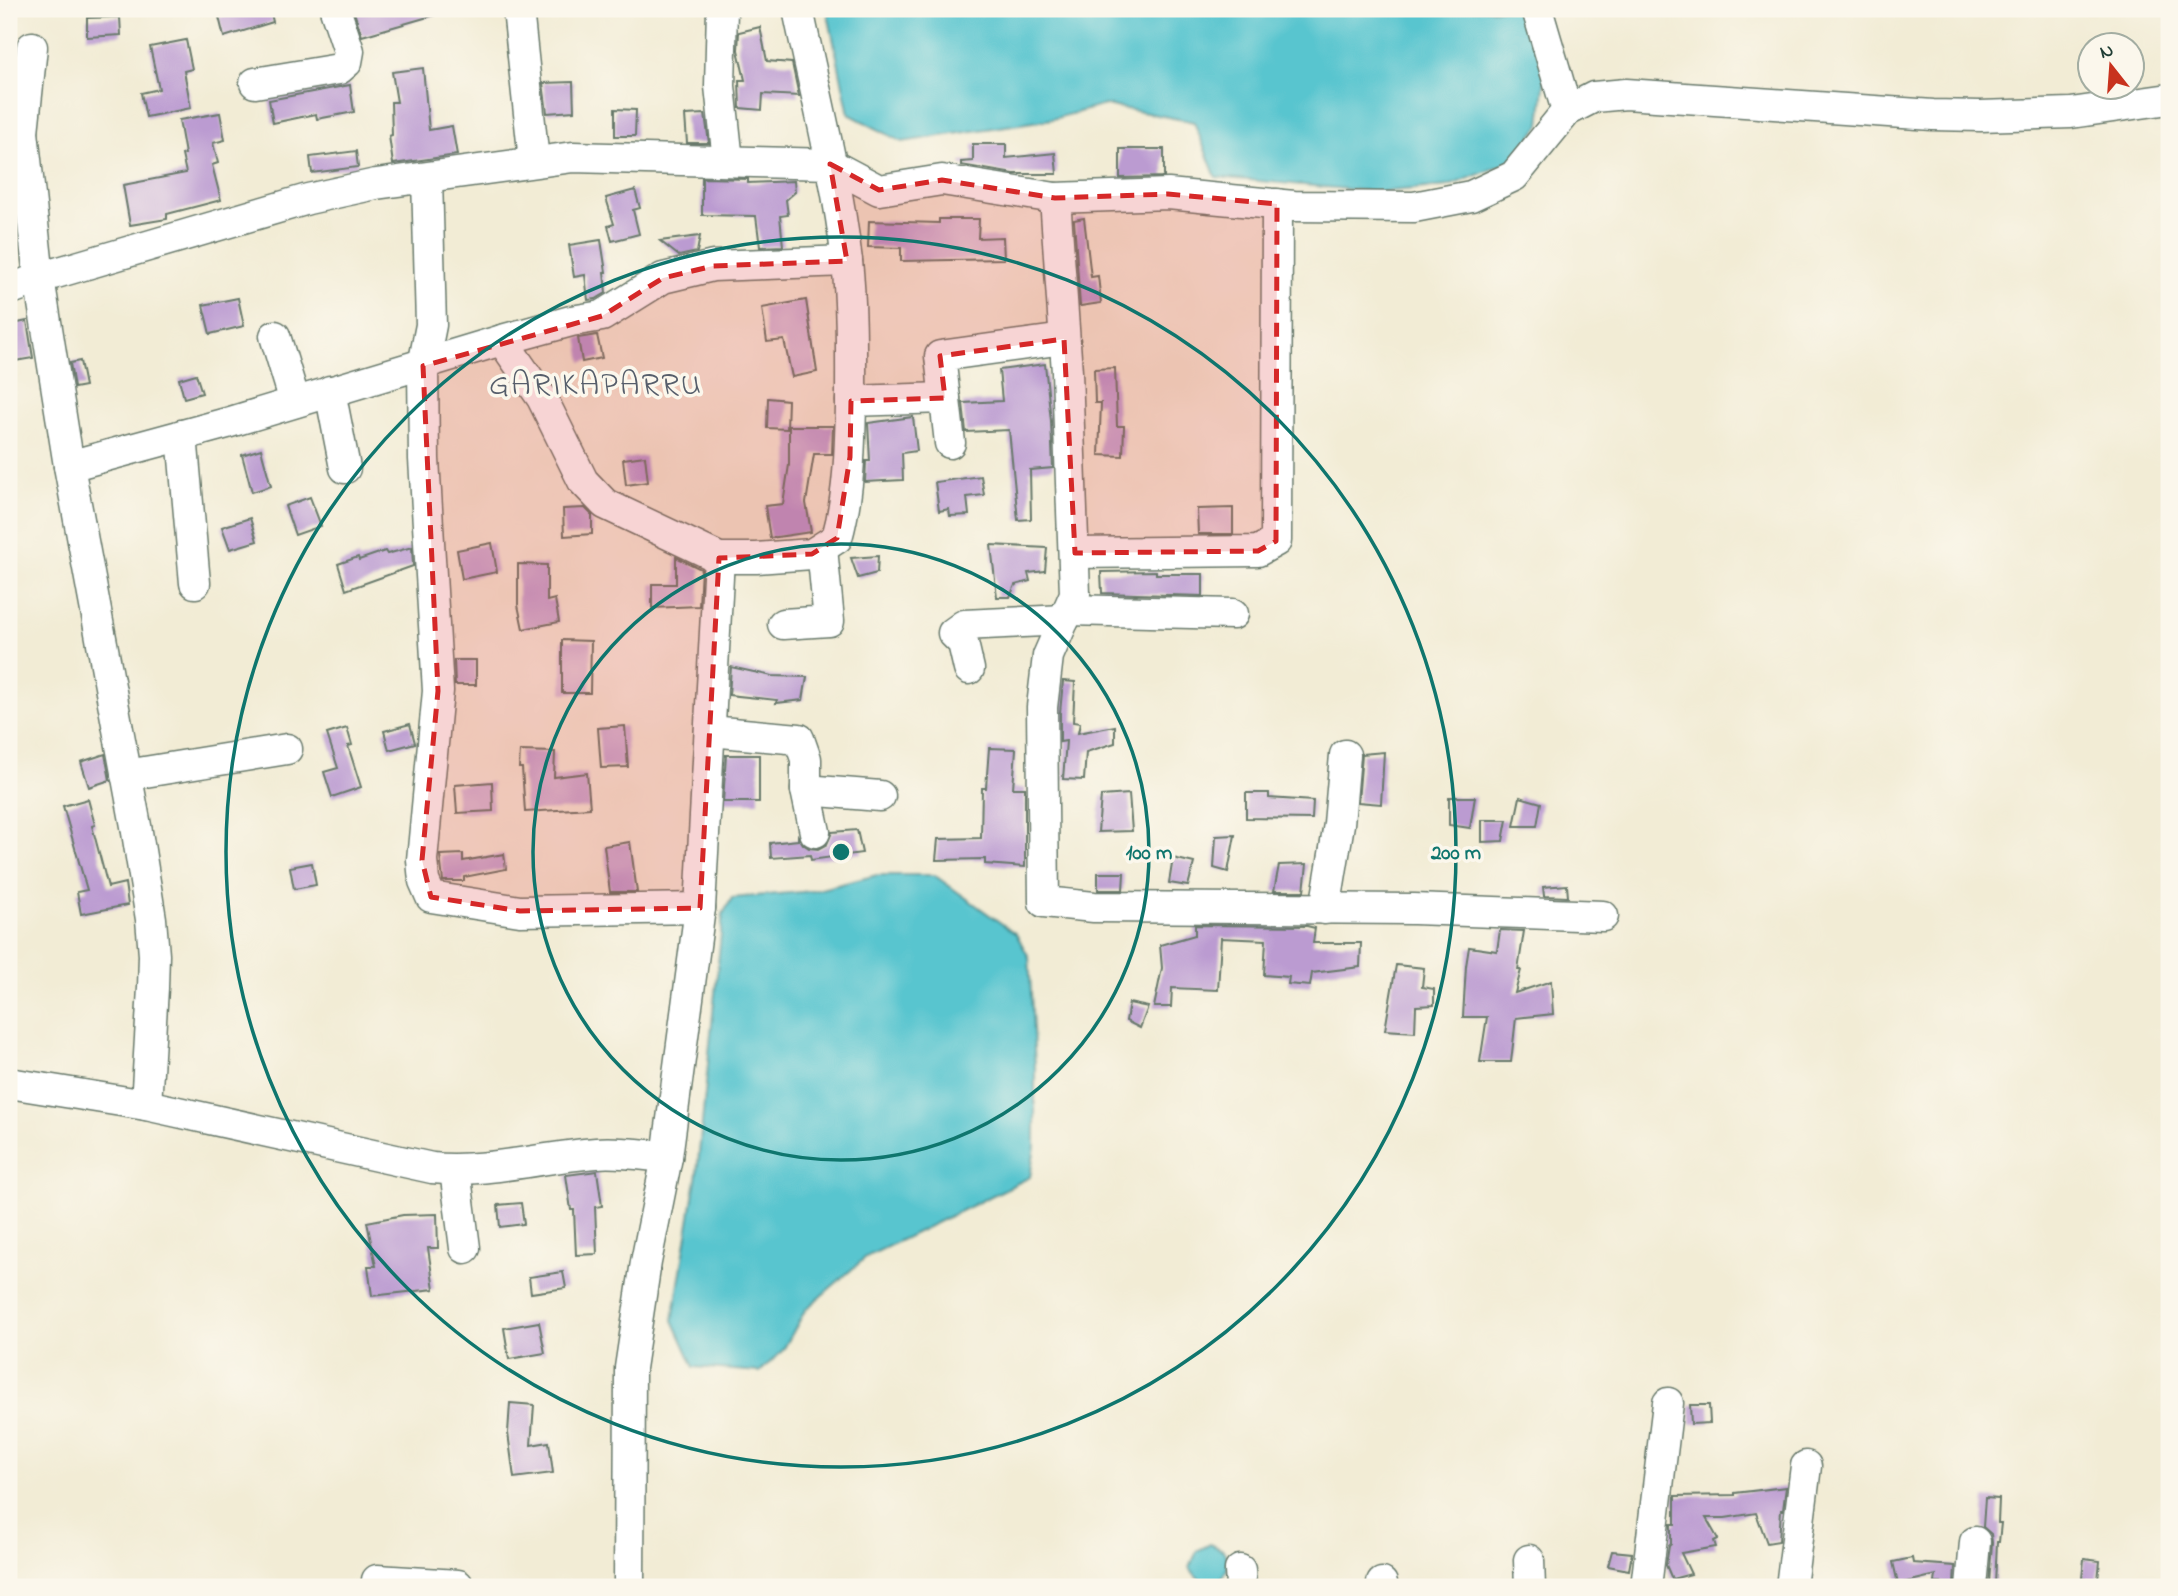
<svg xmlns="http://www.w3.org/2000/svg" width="2178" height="1596" font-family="'Indie Flower',sans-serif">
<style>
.water{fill:#58c5cf;stroke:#3c8182;stroke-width:2}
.building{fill:#bb9bd1}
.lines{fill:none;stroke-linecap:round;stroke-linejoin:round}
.minor-casing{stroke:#697a6c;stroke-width:33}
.minor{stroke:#fff;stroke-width:30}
.marked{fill:#d62828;fill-opacity:0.2;stroke:#d62828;stroke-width:5;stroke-dasharray:14 9;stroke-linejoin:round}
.ring{fill:none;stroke:#0f766e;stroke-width:3.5}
.labels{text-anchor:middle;stroke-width:7;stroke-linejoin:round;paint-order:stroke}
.quarter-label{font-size:32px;letter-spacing:2px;fill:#565e6b;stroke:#fbf7ec}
.centre{fill:#0f766e;stroke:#fbf7ec;stroke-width:3.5}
.ring-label{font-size:21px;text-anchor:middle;font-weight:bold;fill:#0f766e;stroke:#fbf7ec;stroke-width:7;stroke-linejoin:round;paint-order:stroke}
</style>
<rect width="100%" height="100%" fill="#fbf7ec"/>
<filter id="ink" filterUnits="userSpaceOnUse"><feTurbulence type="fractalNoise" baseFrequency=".0143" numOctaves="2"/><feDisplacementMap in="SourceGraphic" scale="14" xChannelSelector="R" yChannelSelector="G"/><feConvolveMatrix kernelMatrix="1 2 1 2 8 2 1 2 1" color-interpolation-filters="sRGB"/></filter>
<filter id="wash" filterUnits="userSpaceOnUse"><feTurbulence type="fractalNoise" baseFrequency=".00686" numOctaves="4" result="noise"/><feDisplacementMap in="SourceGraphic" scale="28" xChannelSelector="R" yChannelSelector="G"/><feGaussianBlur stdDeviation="1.57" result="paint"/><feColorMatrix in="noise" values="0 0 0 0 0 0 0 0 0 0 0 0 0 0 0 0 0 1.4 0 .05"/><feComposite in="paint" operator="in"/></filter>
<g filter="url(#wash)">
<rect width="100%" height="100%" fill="#f2ecd5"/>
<!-- water -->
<g class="water">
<path d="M827 9H1517L1521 11 1546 66 1540 125 1513 161 1449 186 1379 192 1216 177 1194 122 1105 105 1052 119 902 142 849 114Z"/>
<path d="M877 875H934L1016 934 1029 957 1035 1067V1146L1030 1177 866 1257 806 1309 783 1350 760 1372 694 1367 673 1320 697 1173 723 914 732 898 813 891Z"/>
<path d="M1210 1544 1223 1550C1240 1579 1204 1596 1190 1567L1197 1551Z"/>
</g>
<g id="blocks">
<!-- building -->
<g class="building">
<path d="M247 9H270L273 22 224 37 219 17Z"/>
<path d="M353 9H441L442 13 362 36Z"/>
<path d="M120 17 121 35 87 37V18Z"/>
<path d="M760 27 767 61 792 63 799 96 763 94 762 110 740 108 739 80H745L738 50 739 32Z"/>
<path d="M186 40 192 69 184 71 191 108 146 117 141 93 159 89 150 47Z"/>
<path d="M423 68 429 130 452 126 457 155 393 164 389 136 392 135 391 102H397L392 72Z"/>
<path d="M573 82 574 111 547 113 543 83Z"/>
<path d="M350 85 354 112 317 119 316 114 273 123 269 100Z"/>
<path d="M615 109 636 110 635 136H615Z"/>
<path d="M220 113 225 140 213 143 218 163 212 165 221 200 167 214V219L130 225 123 185 186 173 182 155 185 154 179 120Z"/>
<path d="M705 114 709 143H687L685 115Z"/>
<path d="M973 144H1006V158L1055 153 1057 174H1014L961 165V162L973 161Z"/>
<path d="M1120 149H1164V177L1120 178Z"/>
<path d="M356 151 358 167 312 173 310 157Z"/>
<path d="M702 178 748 179V183L794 181 795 192 786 200 788 215 780 216 783 246 760 247 756 216 702 215Z"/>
<path d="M635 190 640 208 633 210 639 234 612 241 608 226 614 224 606 198Z"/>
<path d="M1084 218 1091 277 1098 276 1101 303 1080 306 1074 220Z"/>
<path d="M939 219H979L978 238 1003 237 1004 259 901 261V248L868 247 869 221 939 223Z"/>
<path d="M700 236 697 252 679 256 660 241Z"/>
<path d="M601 240 606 272H604L606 293 596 299 588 300 585 275 574 277 569 245Z"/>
<path d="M238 298 244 326 210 334 203 305Z"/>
<path d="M806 300 817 372 792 377 784 340 767 342 762 308Z"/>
<path d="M27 321 33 358 9 362V325Z"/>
<path d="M597 335 602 358 582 362 578 338Z"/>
<path d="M80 361 85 386 74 388 70 363Z"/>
<path d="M1045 364 1051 421 1053 468 1030 470 1031 519 1018 520 1009 430 966 432 963 403 1002 401 999 370Z"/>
<path d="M1115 368 1117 426H1124L1123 456 1099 455 1101 403H1095L1094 369Z"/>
<path d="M196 374 202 393 184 398 179 379Z"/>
<path d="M768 398 788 400 787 429 767 428Z"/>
<path d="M913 417 917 451 902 453 903 480 865 482 866 461H870L868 423Z"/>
<path d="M789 426H833L832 454H814L806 503 811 532 770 538 765 506 783 504 789 465Z"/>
<path d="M261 449 271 486 252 492 242 455Z"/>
<path d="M645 456 648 482 626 485 623 459Z"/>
<path d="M981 476 984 495 967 497 969 515 950 516 949 509 939 511 935 482Z"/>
<path d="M310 497 321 526 295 535 285 506Z"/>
<path d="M585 508 592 515V534L564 536 563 509Z"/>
<path d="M1233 508V534H1198L1197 509Z"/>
<path d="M250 518 257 541 230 549 222 527Z"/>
<path d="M492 543 497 572 462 579 457 550Z"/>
<path d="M991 545 1047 548 1045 571 1028 573 1030 581 1015 585 1010 597H997Z"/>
<path d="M412 547 413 566 346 590 338 564 358 557 359 560 385 551 387 554Z"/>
<path d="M878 556 877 573 858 578 851 558Z"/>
<path d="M676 557 701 569 699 606 652 608V584H676Z"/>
<path d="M518 564 547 565V601L555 599 559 622 523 629 518 605Z"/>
<path d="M1156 571V574H1203V596L1102 593 1101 572Z"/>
<path d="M562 640 591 641 590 693H562Z"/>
<path d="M454 660H476V685H455Z"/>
<path d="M731 667 772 676 807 677 803 700 776 703 777 700 729 695Z"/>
<path d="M1063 681 1075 682 1073 722 1080 723 1078 733 1115 726V743L1086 752 1084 780 1063 779 1066 741 1060 742V713Z"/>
<path d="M410 724 415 743 389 750 384 731Z"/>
<path d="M625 726 628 767 601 768 598 728Z"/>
<path d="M347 728 352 745 348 746 361 787 332 797 324 772 338 768 327 734Z"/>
<path d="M989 748 1016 749 1013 788H1025V867L985 864V859L936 860 938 839 981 838 982 788H986Z"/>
<path d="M520 751 555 752 554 777 587 773 590 808 525 812 522 768H519Z"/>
<path d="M1384 752 1381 804 1358 802 1362 754Z"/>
<path d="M105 754 110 780 89 787 81 762Z"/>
<path d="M726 755H759V802H723Z"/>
<path d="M492 782 493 811 457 813 455 785Z"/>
<path d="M1246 793H1269V798L1313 801 1312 819 1246 818Z"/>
<path d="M1129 794 1132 831 1098 832 1101 796Z"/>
<path d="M1449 797H1475L1470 828 1449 825Z"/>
<path d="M1520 797 1541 803 1537 826H1514Z"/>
<path d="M88 799 95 825 92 826 108 887 125 883 128 905 81 914 77 892 87 890 63 806Z"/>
<path d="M1482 820H1507L1503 841 1482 842Z"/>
<path d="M857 830 862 853 811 860 810 855 771 858 770 843 798 840V836L803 844 809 848 818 849 827 844 832 832Z"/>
<path d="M1235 835 1228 872 1214 868 1216 836Z"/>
<path d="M630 842 637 892H610L604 846Z"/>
<path d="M463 854V861L504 854 506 869 464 877V881H443L440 855Z"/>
<path d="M1173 858 1194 863 1188 886 1169 883Z"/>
<path d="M312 863 316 885 294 889 290 867Z"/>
<path d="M1307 864 1304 891H1274L1279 865Z"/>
<path d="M1098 873H1124L1123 890H1098Z"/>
<path d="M1567 885 1568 897 1544 896 1543 887Z"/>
<path d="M1195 925 1307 926 1315 928 1313 943H1361L1360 967 1312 973 1310 986 1288 984 1289 977 1264 975 1266 940 1221 938 1218 990 1172 988 1171 1007H1154L1162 968 1160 945 1195 935Z"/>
<path d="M1500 930 1524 931 1518 970H1521L1515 993 1551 981 1553 1014 1516 1018 1511 1062H1480L1487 1017H1463L1466 966 1469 947 1497 951Z"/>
<path d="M1396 965 1424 968 1422 987 1434 989V1005L1416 1006 1415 1032 1385 1030Z"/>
<path d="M1129 1003 1148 1007 1140 1028 1126 1021Z"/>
<path d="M597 1171 602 1206 595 1207 597 1254 576 1255 574 1210H571L566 1175Z"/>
<path d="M521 1203 524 1224 500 1227 498 1205Z"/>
<path d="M437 1214 438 1248H428L434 1289 372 1296 368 1266H376L367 1222 403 1215Z"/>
<path d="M563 1272 566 1288 531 1293 529 1277Z"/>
<path d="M539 1322 545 1353 509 1359 504 1328Z"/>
<path d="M510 1403 534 1405 531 1445 549 1442 553 1473 514 1478 508 1433Z"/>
<path d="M1690 1405H1709L1710 1423 1691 1424Z"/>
<path d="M1786 1487 1783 1510H1781L1779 1541 1767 1543 1756 1513 1725 1518H1706L1718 1539 1714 1541 1716 1547 1681 1553 1691 1574 1672 1579 1666 1565 1669 1546 1671 1544V1524H1675V1496L1735 1495V1493Z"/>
<path d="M1985 1498 1999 1499 1998 1523H2001L1999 1542H1997L1995 1585 1989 1584 1992 1543 1991 1534 1983 1527Z"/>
<path d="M1612 1551 1632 1553 1629 1570 1608 1566Z"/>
<path d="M1912 1558 1913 1563 1955 1566 1954 1584 1935 1583 1936 1575 1898 1584 1893 1562Z"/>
<path d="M2084 1559 2100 1561 2098 1580 2082 1579Z"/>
</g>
</g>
</g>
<g filter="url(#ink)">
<use href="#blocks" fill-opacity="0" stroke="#697a6c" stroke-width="2"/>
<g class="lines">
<defs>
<g id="minor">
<path d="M518 9 534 161"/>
<path d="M722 9 720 86 728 161"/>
<path d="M1537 9 1567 111"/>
<path d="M255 83 339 69 347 62 349 51 335 9"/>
<path d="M9 132H23L32 47"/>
<path d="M23 132 39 278 69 466 136 826 151 919 154 955 153 988 146 1105"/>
<path d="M427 178 431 325 423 366 424 459 438 691 422 860 424 881 431 897 520 911 700 908"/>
<path d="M1055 198 1067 372 1075 594 1048 656 1042 707 1044 902 1094 907 1414 909 1603 916"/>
<path d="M9 290 39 278 308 199 376 184 573 157 830 164 879 190 942 180 1055 198 1168 194 1294 206 1414 207 1471 196 1514 176 1567 111 1594 97 1626 94 1933 115 1980 116 2071 113 2169 99"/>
<path d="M275 336 295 402"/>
<path d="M502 340 542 398 583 481 605 504 719 558H756L812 554 837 538C849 495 850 450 851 405 851 357 852 309 847 261 837 176 815 92 798 9"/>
<path d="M330 391 345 468"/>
<path d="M851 401 945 398"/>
<path d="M182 435 195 583"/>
<path d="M950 443 940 356 1064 339"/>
<path d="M69 466 227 423 502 340 571 321 602 316 663 278 713 266 847 261"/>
<path d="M1075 553 1258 551 1276 541 1277 204"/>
<path d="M1068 610 1233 614"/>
<path d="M783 624 829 621 822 548"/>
<path d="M969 669 963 643 953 633 964 625 1064 620"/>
<path d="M710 731 799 739 806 759V790L815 832"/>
<path d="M126 775 287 749"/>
<path d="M806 790 880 796"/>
<path d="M1325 909 1339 824 1345 755"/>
<path d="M9 1083 146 1105 432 1168C487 1173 541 1157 596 1153 619 1151 643 1155 667 1157"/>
<path d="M455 1170 465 1248"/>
<path d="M1529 1560 1530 1587"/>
<path d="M1240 1570 1241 1587"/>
<path d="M377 1580 458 1585V1587"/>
<path d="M1382 1583V1587"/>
<path d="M629 1587 630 1368 646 1262 667 1157 700 908 719 558"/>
<path d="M1646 1587 1668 1403"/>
<path d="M1791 1587 1806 1466"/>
<path d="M1971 1587 1975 1542"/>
</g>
</defs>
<!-- minor casing -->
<use href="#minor" class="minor-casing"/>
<!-- minor -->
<use href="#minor" class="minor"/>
</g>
</g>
<!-- marked area -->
<path class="marked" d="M830 164 879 190 942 180 1055 198 1168 194 1277 204 1276 541 1258 551 1075 553 1064 339 940 356 945 398 851 401 850 457 837 538 812 554 719 558 700 908 520 911 431 897 422 860 438 691 423 366 602 316 663 278 713 266 847 261Z"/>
<!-- distance rings -->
<g class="ring">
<circle cx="841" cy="852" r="308"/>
<circle cx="841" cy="852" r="615"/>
</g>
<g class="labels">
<!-- quarter labels -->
<g class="quarter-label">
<text x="596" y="394">GARIKAPARRU</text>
</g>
</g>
<circle cx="841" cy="852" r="10" class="centre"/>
<g class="ring-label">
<text x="1149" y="859">100 m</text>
<text x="1456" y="859">200 m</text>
</g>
<!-- margin -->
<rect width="2178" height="1596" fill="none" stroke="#fbf7ec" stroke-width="35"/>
<!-- north arrow -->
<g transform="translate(2111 66) rotate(343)"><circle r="33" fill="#fbf7ec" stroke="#a3ada2" stroke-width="2"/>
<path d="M0-5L12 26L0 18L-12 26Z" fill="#c8321e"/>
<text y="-10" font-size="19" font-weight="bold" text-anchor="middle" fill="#1f3d34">N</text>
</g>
</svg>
